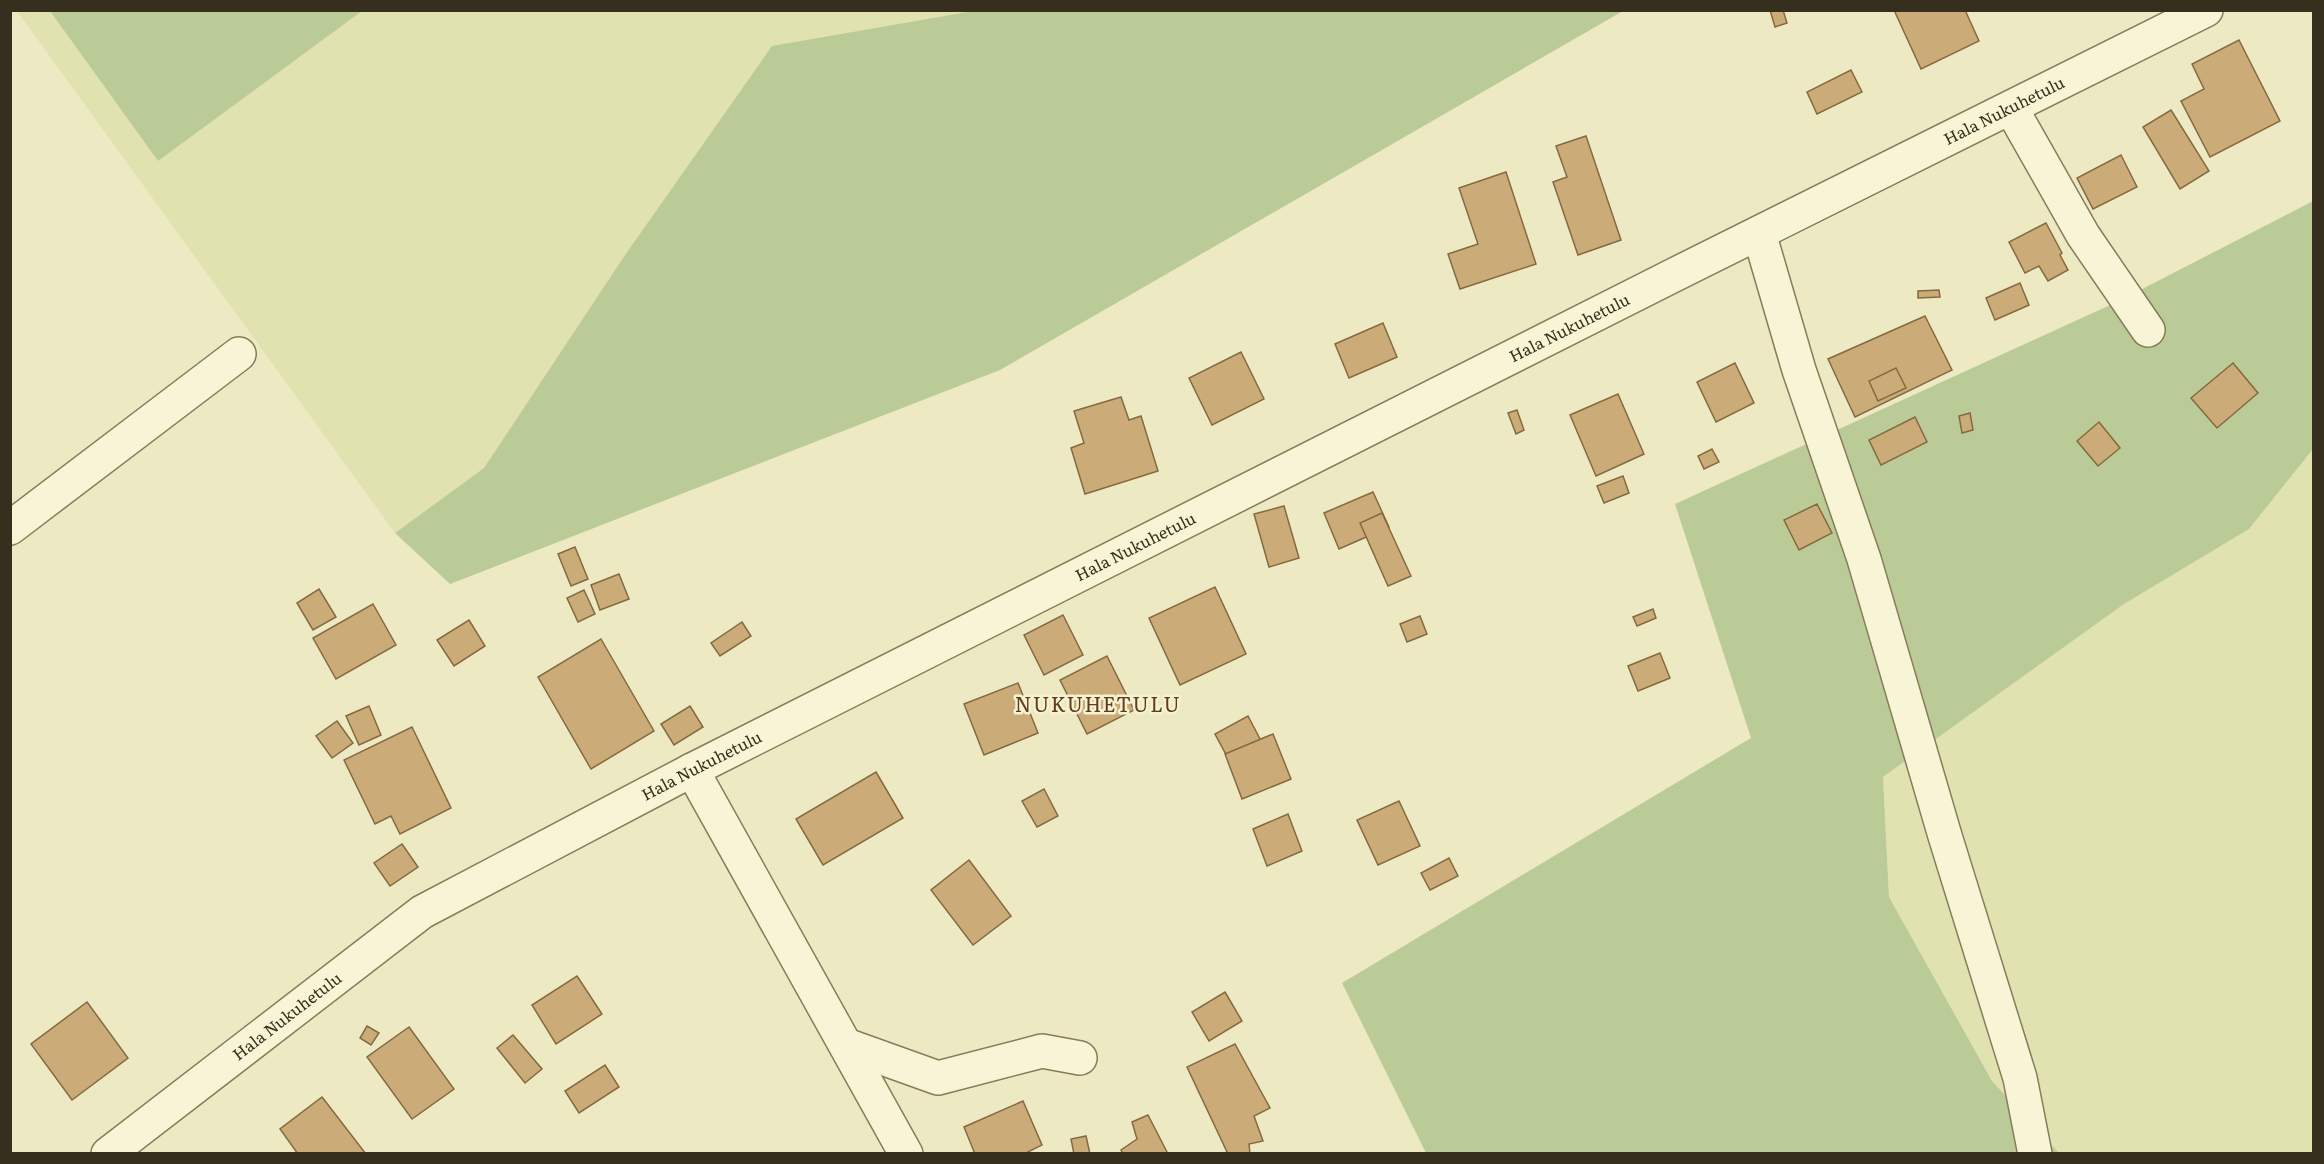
<svg xmlns="http://www.w3.org/2000/svg" width="2324" height="1164" font-family="Literata,serif">
<style>
.farmland{fill:#e0e3b0}
.green{fill:#bacb97}
.building{fill:#cbac79;stroke:#856a40;stroke-width:1.5}
.lines{fill:none;stroke-linecap:round;stroke-linejoin:round}
.minor-casing{stroke:#877b5a;stroke-width:36}
.minor{stroke:#f8f5d6;stroke-width:33}
.labels{text-anchor:middle;stroke-width:5;stroke-linejoin:round;paint-order:stroke}
.street-label{font-size:16px;fill:#372f1e;stroke:#f5f2d2}
.quarter-label{font-size:20px;letter-spacing:1.5px;fill:#633a1e;stroke:#f5f2d2}
</style>
<rect width="100%" height="100%" fill="#ede9c3"/>
<!-- farmland -->
<g class="farmland">
<path d="M17 11H50L158 161 362 11H979L934 18 623 258 484 468 395 533Z"/>
<path d="M2313 449V1153H2059L1992 1081 1889 897 1883 777 2124 604 2249 529Z"/>
</g>
<!-- green -->
<g class="green">
<path d="M979 10 1623 11 1000 370 450 584 395 533 484 468 623 258 772 46Z"/>
<path d="M50 11H362L158 161Z"/>
<path d="M2313 201V449L2249 529 2124 604 1883 777 1889 897 1992 1081 2059 1153H1426L1342 983 1751 738 1675 504 2119 301Z"/>
</g>
<!-- building -->
<g class="building">
<path d="M1770 10H1783L1787 23 1775 27Z"/>
<path d="M1894 10H1965L1979 41 1921 69Z"/>
<path d="M2239 40 2280 121 2210 157 2181 101 2204 89 2192 64Z"/>
<path d="M1851 70 1862 92 1817 114 1807 92Z"/>
<path d="M2171 110 2209 171 2180 189 2143 127Z"/>
<path d="M1586 136 1621 240 1578 255 1553 182 1567 177 1556 146Z"/>
<path d="M2121 155 2137 187 2093 209 2077 178Z"/>
<path d="M1506 172 1536 264 1460 289 1448 254 1478 244 1459 188Z"/>
<path d="M2046 223 2062 253 2060 255 2068 270 2048 281 2039 266 2025 273 2009 242Z"/>
<path d="M2020 283 2029 305 1995 320 1986 298Z"/>
<path d="M1939 290 1940 297 1918 298V291Z"/>
<path d="M1925 316 1952 370 1855 417 1828 359Z"/>
<path d="M1383 323 1397 357 1349 378 1335 344Z"/>
<path d="M1241 352 1264 399 1212 425 1189 378Z"/>
<path d="M1735 363 1754 403 1716 422 1697 382Z"/>
<path d="M2233 363 2258 393 2217 428 2191 398Z"/>
<path d="M1896 368 1906 388 1878 401 1869 381Z"/>
<path d="M1618 394 1644 454 1596 476 1570 415Z"/>
<path d="M1121 397 1129 420 1141 416 1158 471 1085 494 1071 448 1084 443 1074 411Z"/>
<path d="M1517 410 1524 430 1516 434 1508 413Z"/>
<path d="M1970 413 1973 430 1962 433 1959 416Z"/>
<path d="M1915 417 1927 442 1881 465 1869 440Z"/>
<path d="M2099 422 2120 448 2098 466 2077 441Z"/>
<path d="M1712 449 1719 462 1704 469 1698 456Z"/>
<path d="M1623 476 1629 493 1604 503 1597 486Z"/>
<path d="M1373 492 1389 527 1339 549 1324 513Z"/>
<path d="M1817 504 1832 533 1799 550 1784 520Z"/>
<path d="M1284 506 1299 558 1269 567 1254 514Z"/>
<path d="M1382 513 1411 576 1388 586 1360 523Z"/>
<path d="M575 547 588 579 571 586 558 554Z"/>
<path d="M619 574 629 599 600 610 591 585Z"/>
<path d="M1215 587 1246 654 1180 685 1149 618Z"/>
<path d="M319 589 336 617 313 630 297 603Z"/>
<path d="M584 590 595 614 578 622 567 598Z"/>
<path d="M373 604 396 645 336 679 313 638Z"/>
<path d="M1653 609 1656 618 1637 626 1633 617Z"/>
<path d="M1063 615 1083 655 1044 675 1024 635Z"/>
<path d="M1420 616 1427 634 1407 642 1400 624Z"/>
<path d="M469 620 485 646 454 666 437 640Z"/>
<path d="M742 622 751 636 720 656 711 643Z"/>
<path d="M601 639 654 731 591 769 538 677Z"/>
<path d="M1660 653 1670 678 1638 691 1628 666Z"/>
<path d="M1107 656 1134 710 1087 734 1060 680Z"/>
<path d="M1018 683 1038 733 984 755 964 704Z"/>
<path d="M369 706 381 735 359 745 346 716Z"/>
<path d="M690 706 703 727 674 745 661 724Z"/>
<path d="M1248 716 1270 758 1237 775 1215 734Z"/>
<path d="M337 721 353 743 332 758 316 736Z"/>
<path d="M412 727 451 808 400 834 391 816 375 824 344 760Z"/>
<path d="M1273 734 1291 779 1242 799 1225 754Z"/>
<path d="M876 772 903 818 823 865 796 819Z"/>
<path d="M1044 789 1058 816 1037 827 1022 801Z"/>
<path d="M1399 801 1420 846 1378 865 1357 820Z"/>
<path d="M1288 814 1302 851 1267 866 1253 829Z"/>
<path d="M402 844 418 867 390 886 374 863Z"/>
<path d="M1449 858 1458 876 1430 890 1421 873Z"/>
<path d="M969 860 1011 916 973 945 931 890Z"/>
<path d="M577 976 602 1014 556 1044 532 1005Z"/>
<path d="M1225 992 1242 1021 1209 1041 1192 1012Z"/>
<path d="M87 1002 128 1058 72 1100 31 1044Z"/>
<path d="M367 1026 379 1033 371 1045 360 1038Z"/>
<path d="M409 1027 454 1089 412 1119 367 1057Z"/>
<path d="M513 1035 542 1069 525 1083 497 1048Z"/>
<path d="M1235 1044 1270 1108 1254 1116 1263 1141 1249 1144 1250 1154H1228L1187 1067Z"/>
<path d="M605 1065 619 1087 579 1113 565 1091Z"/>
<path d="M322 1097 366 1154H298L280 1129Z"/>
<path d="M1023 1101 1042 1145 1024 1154H975L964 1127Z"/>
<path d="M1148 1115 1168 1154H1123L1121 1150 1137 1139 1132 1122Z"/>
<path d="M1086 1136 1090 1154H1074L1071 1139Z"/>
</g>
<g class="lines">
<defs>
<g id="minor">
<path d="M2011 108 2083 235 2148 330"/>
<path d="M1759 233 1799 370 1864 559 1945 836 2020 1078 2035 1154"/>
<path d="M10 528 239 354"/>
<path d="M692 770 906 1154"/>
<path d="M846 1045 938 1078 1042 1051 1080 1058"/>
<path id="s1" d="M108 1154 422 912 692 770 1674 275 2206 10"/>
</g>
</defs>
<!-- minor casing -->
<use href="#minor" class="minor-casing"/>
<!-- minor -->
<use href="#minor" class="minor"/>
</g>
<g class="labels">
<!-- street labels -->
<g class="street-label">
<text dy="6" stroke="none"><textPath href="#s1" startOffset="2170">Hala Nukuhetulu</textPath></text>
<text dy="6" stroke="none"><textPath href="#s1" startOffset="1684">Hala Nukuhetulu</textPath></text>
<text dy="6" stroke="none"><textPath href="#s1" startOffset="1198">Hala Nukuhetulu</textPath></text>
<text dy="6" stroke="none"><textPath href="#s1" startOffset="712">Hala Nukuhetulu</textPath></text>
<text dy="6" stroke="none"><textPath href="#s1" startOffset="226">Hala Nukuhetulu</textPath></text>
</g>
<!-- quarter labels -->
<g class="quarter-label">
<text x="1098" y="712">NUKUHETULU</text>
</g>
</g>
<!-- border -->
<rect width="2324" height="1164" fill="none" stroke="#372f1e" stroke-width="24"/>
</svg>
